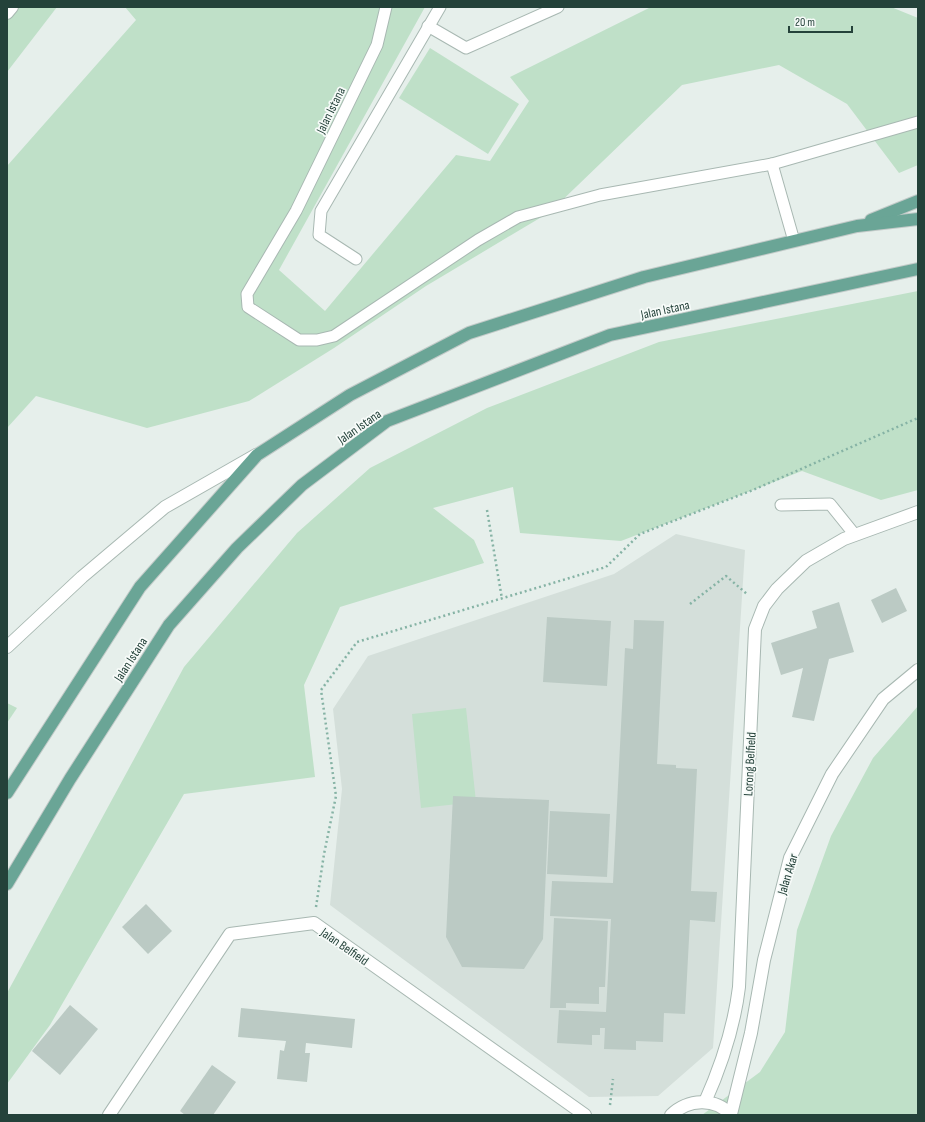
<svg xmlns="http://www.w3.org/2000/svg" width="925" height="1122" font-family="'Sofia Sans Condensed',sans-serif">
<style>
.built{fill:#d4dfda}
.green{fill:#bfe0c8}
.building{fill:#bbcac4}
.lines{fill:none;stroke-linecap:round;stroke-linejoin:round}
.lane-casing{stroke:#a8b8b2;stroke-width:13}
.street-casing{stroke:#a8b8b2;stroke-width:14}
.primary-casing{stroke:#c2cac8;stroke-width:14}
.path{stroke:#86b3a5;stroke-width:2.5;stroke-dasharray:2 3;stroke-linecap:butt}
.lane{stroke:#fff;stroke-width:11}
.street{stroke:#fff;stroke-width:12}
.primary{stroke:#6aa596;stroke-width:12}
.labels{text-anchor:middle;stroke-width:3.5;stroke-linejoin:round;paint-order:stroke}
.street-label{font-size:13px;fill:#24423a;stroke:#f7fbf9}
</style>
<rect width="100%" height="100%" fill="#e6efeb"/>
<!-- built -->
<path class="built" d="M676 534 745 550 713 1048 658 1096 589 1097 330 905 342 789 333 709 368 656 614 574Z"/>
<!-- green -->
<g class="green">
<path d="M7 7H57L7 72Z"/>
<path d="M125 7H425L279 270 325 311 456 155 490 161 529 101 510 77 651 7H891L918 18V165L899 173 847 104 779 65 682 85 550 212 426 286 334 348 249 401 147 428 36 396 7 428V166L136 20Z"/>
<path d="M430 48 519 104 488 154 399 98Z"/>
<path d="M918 291V490L881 500 802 471 621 541 520 533 513 487 433 508 474 540 484 563 340 607 304 685 315 777 184 794 50 1025 7 1084V993L184 667 297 533 370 468 487 408 659 342Z"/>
<path d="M7 703 17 708 7 723Z"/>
<path d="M918 706V1115H702L760 1072 785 1032 797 930 831 836 873 758Z"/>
<path d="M466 708 476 802 421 808 412 714Z"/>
</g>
<!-- building -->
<g class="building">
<path d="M896 588 907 611 882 623 871 600Z"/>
<path d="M839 602 854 652 829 659 814 721 792 717 803 668 781 675 771 643 817 628 812 611Z"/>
<path d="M547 617 611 621 607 686 543 682Z"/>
<path d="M634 620 664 621 657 764 676 765V768L697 769 691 891 717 892 715 922 690 920 685 1014 664 1013 663 1042 636 1041V1050L604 1049 605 1028H600V1035H592V1045L557 1043 559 1010 606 1012 611 919 550 916 552 881 613 883 625 648 633 649Z"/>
<path d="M453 796 549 800 543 939 524 969 462 967 446 937Z"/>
<path d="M550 811 610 814 607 877 547 874Z"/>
<path d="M146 904 172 931 148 954 122 927Z"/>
<path d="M554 918 608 921 605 987H599V1004L566 1003V1008H550Z"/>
<path d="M70 1005 98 1029 60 1075 32 1051Z"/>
<path d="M241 1008 355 1019 352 1048 306 1043 305 1053H310L307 1082 277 1079 280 1050 284 1051 286 1041 238 1037Z"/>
<path d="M212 1065 236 1082 213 1115H185L180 1111Z"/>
</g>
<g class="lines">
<defs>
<g id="lane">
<path d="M386 7 377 45 296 211 247 294 248 307 299 340H317L334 336 478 240 518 217 600 195 772 164"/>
<path d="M428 26 466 48 558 7"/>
<path d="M794 241 772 164 918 122"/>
<path d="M356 259 319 235 321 211 440 7"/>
<path d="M781 505 830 504 855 535"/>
</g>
<g id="street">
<path d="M7 13 12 7"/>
<path d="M7 647 82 577 165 507 256 455"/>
<path d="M705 1102C722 1064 734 1028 739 987L755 629 764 606 777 589 806 561 844 539 918 512"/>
<path d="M731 1114 751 1033 764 960 790 858 832 774 883 699 918 670"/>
<path d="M109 1115 230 934 314 923 585 1115"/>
<path d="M671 1115C688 1099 715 1097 731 1115"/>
</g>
<g id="primary">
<path d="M871 220 918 201"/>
<path d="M7 793 140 587 257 455 350 395 469 333 644 277 857 226 918 219"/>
<path d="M7 884 70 779 169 625 237 548 302 485 387 421 610 335 918 269"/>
</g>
</defs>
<!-- lane casing -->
<use href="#lane" class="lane-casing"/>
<!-- street casing -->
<use href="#street" class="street-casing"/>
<!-- primary casing -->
<use href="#primary" class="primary-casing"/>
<!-- path -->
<g class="path">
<path d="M487 510 502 599"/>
<path d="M690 604 726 576 747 594"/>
<path d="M316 907 324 854 336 796 321 690 357 642 606 567 640 534 753 490 918 418"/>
<path d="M610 1105 613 1079"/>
</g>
<!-- lane -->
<use href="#lane" class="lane"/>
<!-- street -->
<use href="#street" class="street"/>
<!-- primary -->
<use href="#primary" class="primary"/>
</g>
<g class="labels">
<!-- street labels -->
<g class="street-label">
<text transform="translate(330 110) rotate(-64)" y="5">Jalan Istana</text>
<text transform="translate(665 309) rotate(-12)" y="5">Jalan Istana</text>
<text transform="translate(359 426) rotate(-35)" y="5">Jalan Istana</text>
<text transform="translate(130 659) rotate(-57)" y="5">Jalan Istana</text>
<text transform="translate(749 764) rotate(-87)" y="5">Lorong Belfield</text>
<text transform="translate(787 874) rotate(-73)" y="5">Jalan Akar</text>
<text transform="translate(345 946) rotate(35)" y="5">Jalan Belfield</text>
</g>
</g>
<!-- border -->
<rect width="925" height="1122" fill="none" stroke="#24423a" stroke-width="16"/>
<!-- scale -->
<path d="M789 26v6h63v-6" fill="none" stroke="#24423a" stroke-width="2"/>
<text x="795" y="26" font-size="12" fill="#24423a" stroke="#f7fbf9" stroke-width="3" paint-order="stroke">20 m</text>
</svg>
